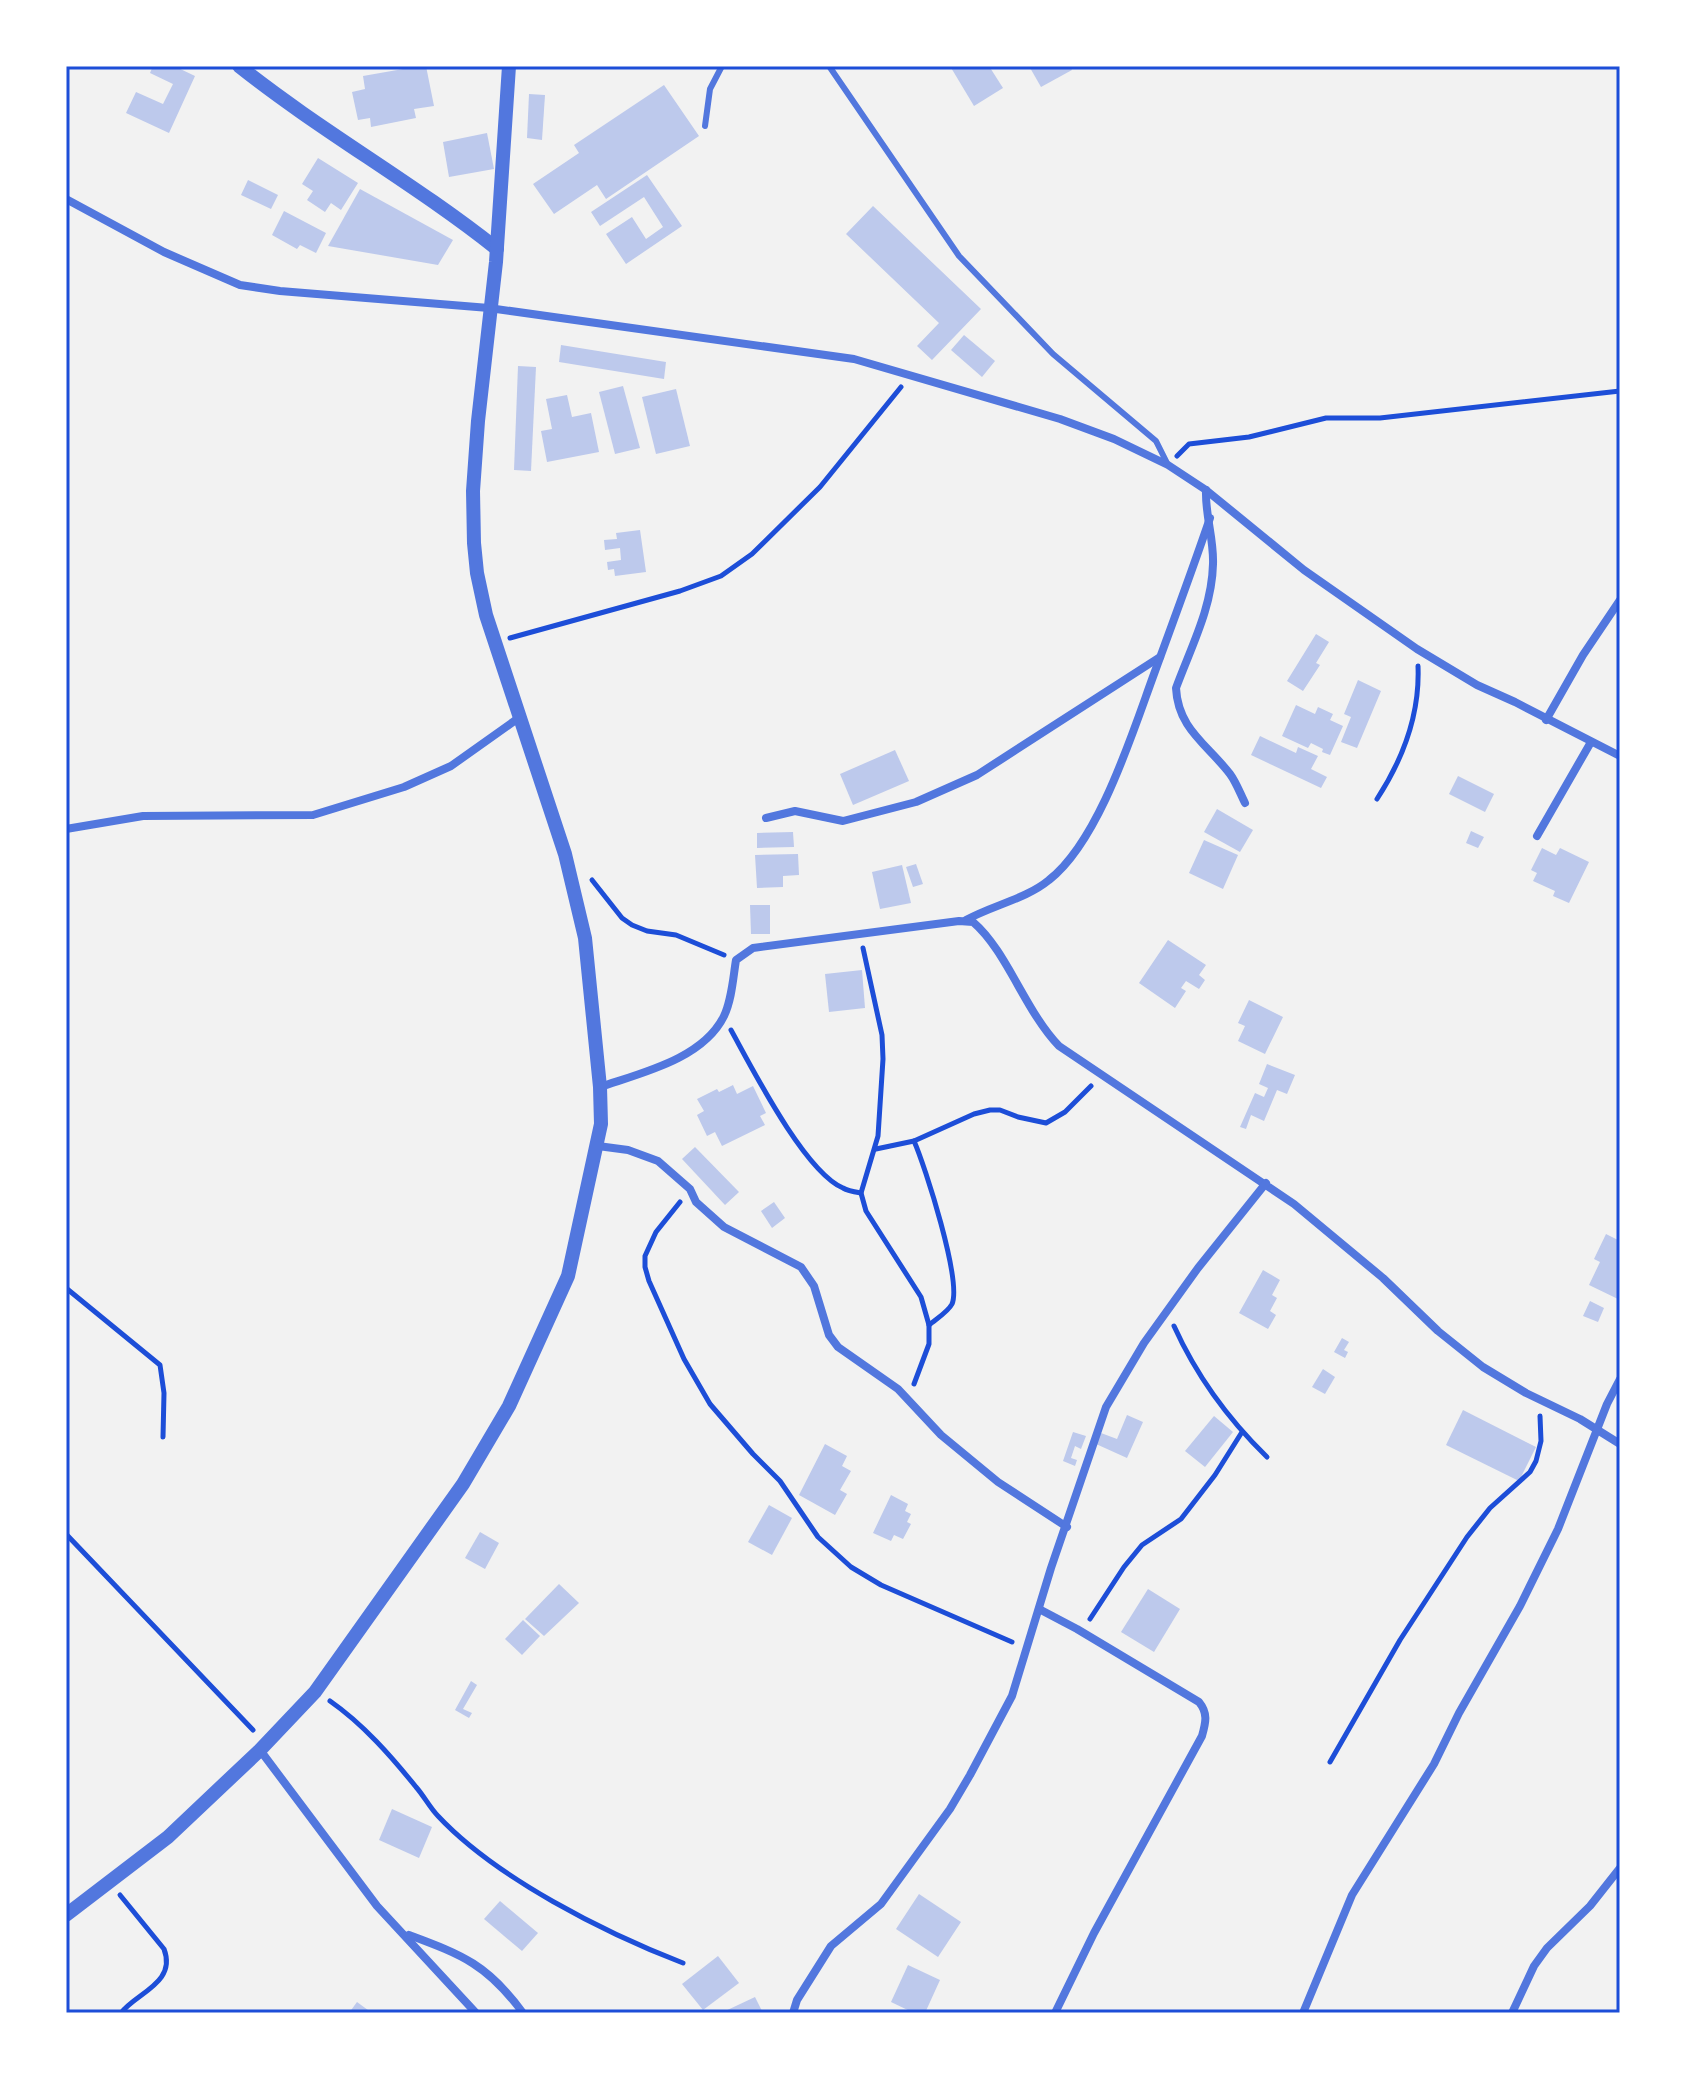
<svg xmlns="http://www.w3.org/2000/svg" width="1686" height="2079" font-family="Helvetica,sans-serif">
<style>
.building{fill:#bdc9ec}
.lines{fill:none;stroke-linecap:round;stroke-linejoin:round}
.path{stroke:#1d4ed8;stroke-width:5}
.service{stroke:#5277de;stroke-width:6}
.minor{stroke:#5277de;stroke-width:8}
.tertiary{stroke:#5277de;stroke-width:14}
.neatline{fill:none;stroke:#1d4ed8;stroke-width:3}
</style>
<rect width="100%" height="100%" fill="#f2f2f2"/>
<!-- building -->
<g class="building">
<path d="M153 66H174L195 76 169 133 126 113 136 92 163 104 173 84 150 73Z"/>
<path d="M420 66H426L434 106 414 109 416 118 371 127 370 118 358 120 352 92 365 89 363 76Z"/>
<path d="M950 66H989L1003 88 974 106Z"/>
<path d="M1029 66H1070L1072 70 1041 87Z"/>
<path d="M664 85 699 136 606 199 597 185 554 214 533 184 579 153 574 145Z"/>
<path d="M529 94 545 95 542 140 527 138Z"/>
<path d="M487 133 494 169 449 177 443 142Z"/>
<path d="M318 158 358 183 341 210 331 203 325 212 307 200 313 191 302 184Z"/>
<path d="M647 175 682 226 626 264 606 234 632 217 646 239 663 227 644 197 600 226 591 212Z"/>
<path d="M248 180 278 195 271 209 241 195Z"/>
<path d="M360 189 453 240 438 265 328 246Z"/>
<path d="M873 206 981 309 932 360 917 346 939 323 846 234Z"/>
<path d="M284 211 326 233 316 253 300 245 297 249 272 235Z"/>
<path d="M964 335 995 361 982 377 951 350Z"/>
<path d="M561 345 666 362 664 379 559 362Z"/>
<path d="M518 366 536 367 531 471 514 470Z"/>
<path d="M623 386 640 448 615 454 599 392Z"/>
<path d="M676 389 690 446 656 454 642 397Z"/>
<path d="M567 395 572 417 591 413 599 452 547 462 541 431 552 429 546 399Z"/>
<path d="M640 530 646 572 615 576 614 569 608 570 607 562 621 560 620 548 605 550 604 540 617 539 616 533Z"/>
<path d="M1316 634 1329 642 1316 663 1320 665 1303 691 1287 681Z"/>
<path d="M1358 680 1381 691 1357 748 1341 742 1351 717 1344 714Z"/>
<path d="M1296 705 1315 714 1318 707 1333 714 1330 720 1343 726 1330 755 1322 752 1323 749 1311 743 1308 748 1282 736Z"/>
<path d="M1260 736 1296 753 1298 747 1318 756 1311 769 1327 777 1321 788 1251 755Z"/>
<path d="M895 750 909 781 853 805 840 774Z"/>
<path d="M1458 776 1494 794 1485 812 1449 794Z"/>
<path d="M1217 809 1253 830 1240 852 1204 832Z"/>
<path d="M1471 831 1484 837 1478 848 1466 843Z"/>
<path d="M793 832 794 847 757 848V833Z"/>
<path d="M1204 840 1238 855 1223 889 1189 873Z"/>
<path d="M1542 848 1556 855 1560 848 1589 862 1569 903 1553 896 1555 891 1533 881 1537 873 1531 870Z"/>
<path d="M798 854 799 875 783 876V887L757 888 755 855Z"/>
<path d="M916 864 923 884 913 887 906 867Z"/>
<path d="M902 865 911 903 880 909 872 872Z"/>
<path d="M750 905H770V934H751Z"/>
<path d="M1168 940 1206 965 1199 975 1205 980 1199 989 1186 981 1181 988 1186 991 1175 1008 1139 983Z"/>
<path d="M862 970 865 1008 829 1012 825 974Z"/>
<path d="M1249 1000 1283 1017 1265 1054 1238 1041 1245 1026 1238 1023Z"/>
<path d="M1267 1064 1295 1075 1287 1094 1277 1090 1264 1121 1251 1115 1246 1129 1240 1127 1255 1093 1264 1097 1268 1088 1259 1084Z"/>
<path d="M733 1085 737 1094 753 1086 766 1113 760 1116 765 1125 722 1146 715 1132 707 1136 697 1115 704 1111 697 1099 717 1089 719 1092Z"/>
<path d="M695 1147 739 1192 725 1205 682 1159Z"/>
<path d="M774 1202 785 1218 772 1228 761 1211Z"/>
<path d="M1606 1234 1620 1241V1300L1589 1285 1600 1262 1594 1259Z"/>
<path d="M1263 1270 1280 1280 1272 1295 1277 1298 1270 1311 1276 1315 1268 1329 1239 1313Z"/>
<path d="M1590 1301 1604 1308 1598 1322 1583 1316Z"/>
<path d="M1342 1338 1349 1342 1344 1350 1348 1352 1345 1358 1334 1352Z"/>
<path d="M1323 1369 1335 1377 1325 1394 1312 1387Z"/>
<path d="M1463 1410 1536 1447 1519 1481 1446 1445Z"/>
<path d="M1127 1415 1143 1422 1127 1458 1096 1444 1101 1433 1117 1439Z"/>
<path d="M1214 1416 1233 1432 1205 1467 1185 1451Z"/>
<path d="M1073 1432 1086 1436 1081 1449 1075 1446 1071 1458 1077 1460 1075 1466 1063 1461Z"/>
<path d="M825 1444 847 1456 842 1466 851 1471 840 1490 847 1494 835 1515 799 1495Z"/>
<path d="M891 1495 908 1504 905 1511 911 1514 907 1522 911 1524 903 1539 894 1535 891 1541 873 1533Z"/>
<path d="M769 1505 792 1518 772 1555 748 1542Z"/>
<path d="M480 1532 499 1543 485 1569 465 1558Z"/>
<path d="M559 1584 579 1603 544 1636 525 1619Z"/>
<path d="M1148 1589 1180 1609 1154 1652 1121 1632Z"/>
<path d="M523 1620 540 1636 522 1655 505 1639Z"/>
<path d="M471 1681 477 1685 463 1709 472 1713 469 1718 455 1710Z"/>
<path d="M392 1809 432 1827 419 1858 379 1840Z"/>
<path d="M919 1894 961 1922 938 1957 896 1929Z"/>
<path d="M500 1901 538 1933 522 1951 484 1919Z"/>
<path d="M718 1956 739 1983 703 2010 682 1984Z"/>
<path d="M908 1965 940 1980 925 2013H914L891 2002Z"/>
<path d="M755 1997 763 2013H721Z"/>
<path d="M357 2002 372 2013H349Z"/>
</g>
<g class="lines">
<!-- path -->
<g class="path">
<path d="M1177 456 1189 444 1249 437 1326 418H1380L1620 391"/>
<path d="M510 638 680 591 721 576 752 554 820 487 901 387"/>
<path d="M1377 799C1403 759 1420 714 1418 666"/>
<path d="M592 880 622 918 632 925 647 931 676 935 724 955"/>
<path d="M863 948 882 1035 883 1059 878 1136 861 1193 866 1211 921 1297 929 1325V1344L914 1384"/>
<path d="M731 1030C752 1068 804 1171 843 1188 848 1191 855 1192 861 1193"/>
<path d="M914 1141C925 1166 962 1281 952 1304 948 1312 936 1319 929 1325"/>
<path d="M876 1149 914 1141 974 1114 990 1110H1000L1018 1117 1046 1123 1065 1112 1091 1086"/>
<path d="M680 1202 656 1232 645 1256V1267L649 1281 684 1359 710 1404 753 1454 780 1481 818 1537 851 1567 881 1585 1012 1642"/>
<path d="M66 1288 160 1365 164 1393 163 1437"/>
<path d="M1174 1326C1197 1377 1227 1418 1267 1457"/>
<path d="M66 1534 253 1730"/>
<path d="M1090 1619 1124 1567 1142 1545 1181 1519 1215 1475 1242 1432"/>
<path d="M330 1701C363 1724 391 1756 416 1787 424 1796 430 1808 438 1816 496 1878 605 1933 683 1963"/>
<path d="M1330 1762 1400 1640 1467 1537 1490 1508 1530 1472 1536 1461 1541 1441 1540 1416"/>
<path d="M120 1895 164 1949C177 1983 136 1993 121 2013"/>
</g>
<!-- service -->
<g class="service">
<path d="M829 66 959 256 1053 354 1156 441 1168 465"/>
<path d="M705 126 710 89 722 66"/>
</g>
<!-- minor -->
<g class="minor">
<path d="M66 199 164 252 240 285 280 291 489 308 854 359 1060 419 1114 439 1168 465 1206 490 1304 570 1417 649 1477 685 1515 702 1620 756"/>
<path d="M1206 490C1205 515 1214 539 1213 564 1212 608 1191 647 1176 688 1178 729 1207 744 1230 774 1236 782 1240 793 1245 803"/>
<path d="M1546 720 1583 655 1620 600"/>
<path d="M766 818 795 811 843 821 916 802 977 775 1160 657"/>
<path d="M66 829 143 816 313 815 404 787 451 766 520 717"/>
<path d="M1537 836 1591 742"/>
<path d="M966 920C993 905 1026 899 1049 880 1099 841 1132 734 1154 674 1173 622 1192 571 1210 518"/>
<path d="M600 1087C641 1073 703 1059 724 1016 732 999 733 978 736 960L753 948 959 921 973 922C1007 951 1025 1011 1059 1046L1294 1204 1383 1278 1438 1331 1483 1367 1526 1393 1580 1419 1620 1444"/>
<path d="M598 1146 628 1150 658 1161 690 1189 696 1202 724 1227 801 1267 814 1286 829 1335 838 1347 898 1389 941 1435 998 1482 1067 1527"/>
<path d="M1039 1609 1077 1629 1199 1702C1208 1713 1206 1722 1202 1736L1094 1933 1055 2013"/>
<path d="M260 1750 377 1906 476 2013"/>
<path d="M409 1935C463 1955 488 1965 523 2013"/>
<path d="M793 2013 797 2000 831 1946 881 1904 950 1809 970 1775 1012 1696 1051 1568 1106 1407 1144 1343 1198 1268 1266 1183"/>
<path d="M1303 2013 1352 1895 1434 1764 1459 1713 1520 1606 1558 1529 1607 1404 1620 1379"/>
<path d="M1512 2013 1534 1966 1547 1948 1590 1906 1620 1868"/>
</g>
<!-- tertiary -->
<g class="tertiary">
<path d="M239 66C322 132 414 183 497 249"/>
<path d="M66 1915 168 1837 260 1750 315 1692 463 1484 509 1406 568 1276 601 1124 600 1087 585 938 565 854 486 615 477 573 474 543 473 491 478 421 496 262 509 66"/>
</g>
</g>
<!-- border -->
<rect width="1686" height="2079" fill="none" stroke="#ffffff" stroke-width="136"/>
<rect x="68" y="68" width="1550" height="1943" class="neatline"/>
</svg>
